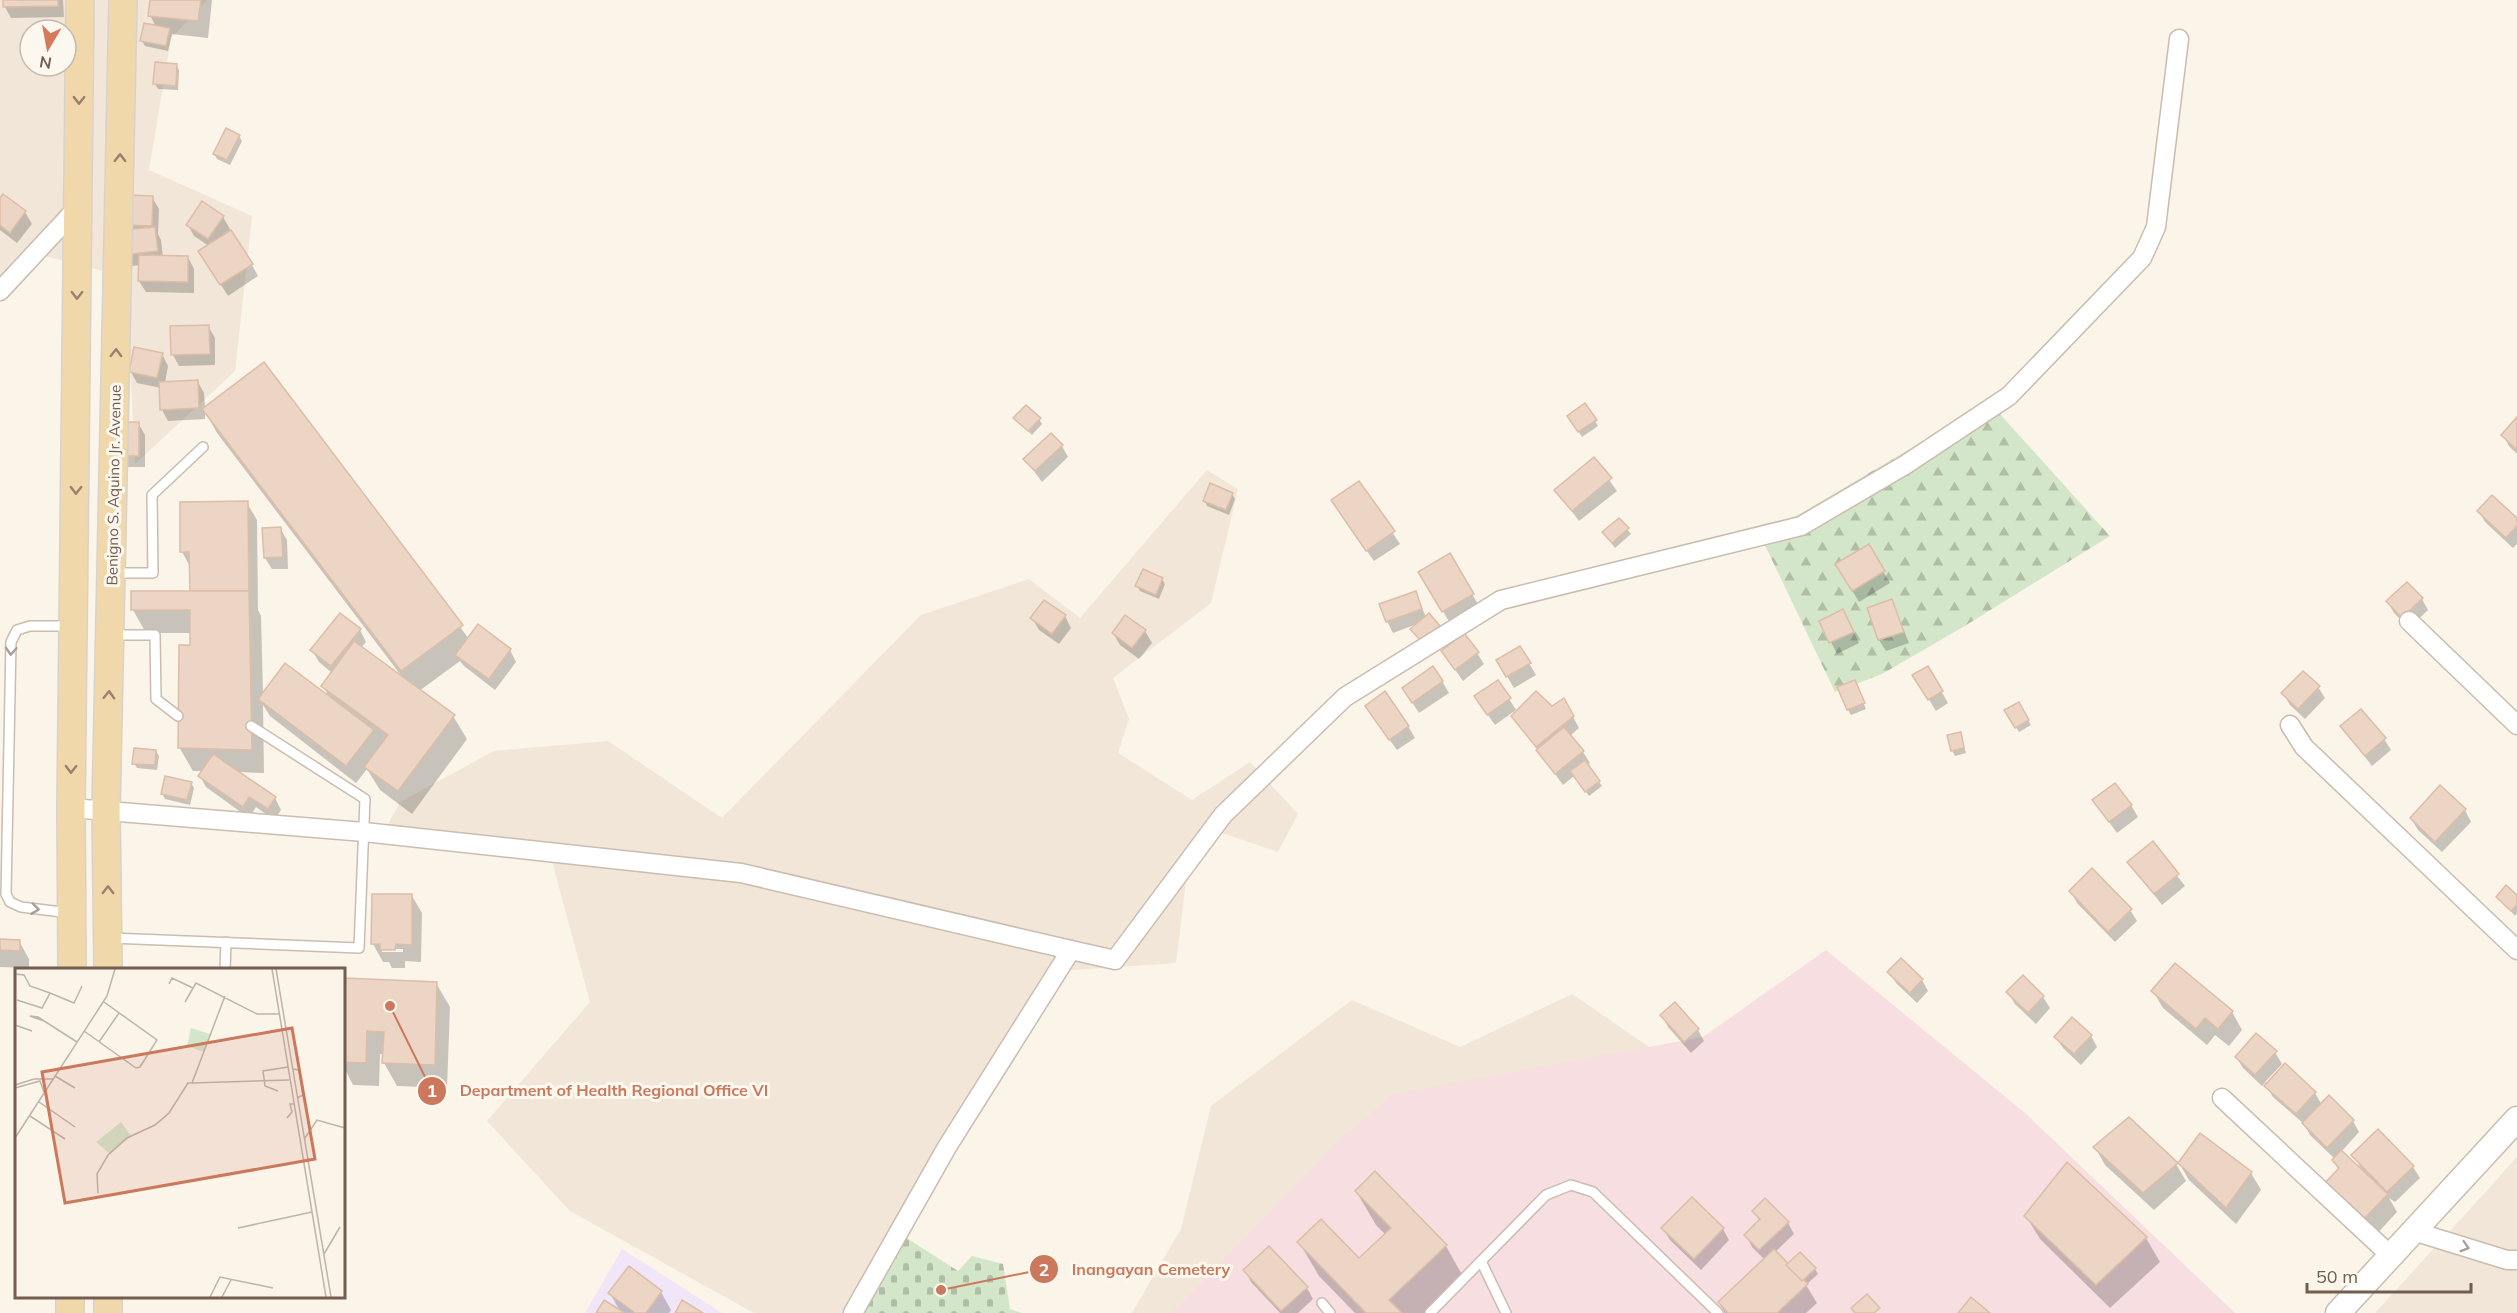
<svg xmlns="http://www.w3.org/2000/svg" width="2517" height="1313" font-family="Mulish,sans-serif">
<style>
.residential{fill:#f1e6d8;fill-rule:evenodd}
.education{fill:#f1e6f7}
.medical{fill:#f7dee0}
.forest{fill:url(#forest-firs)}
.cemetery{fill:url(#cemetery-stones)}
.shadow{fill:#0003;fill-rule:evenodd}
.building{fill:#ecd5c4;stroke:#ddbda6;stroke-width:1.5}
.lines{fill:none;stroke-linecap:round;stroke-linejoin:round}
.service-casing{stroke:#cbbcb0;stroke-width:12}
.minor-casing{stroke:#cbbcb0;stroke-width:21}
.secondary-casing{stroke:#cdbdae;stroke-width:27}
.primary-casing{stroke:#d8d2ce;stroke-width:30}
.service{stroke:#fff;stroke-width:9}
.minor{stroke:#fff;stroke-width:18}
.secondary{stroke:#fff;stroke-width:24}
.primary{stroke:#f1d8aa;stroke-width:27}
.oneway{stroke:#98826b}
.oneway2{stroke:#aa9e96}
.labels{text-anchor:middle;stroke-width:6;stroke-linejoin:round;paint-order:stroke}
.street-label{font-size:15px;fill:#725d50;stroke:#fdf8ef}
.inset-road{fill:none;stroke:#c0b3a7;stroke-width:1.5}
.view{fill:#cb785c;fill-opacity:0.15;stroke:#cb785c;stroke-width:3}
.inset-edge{fill:none;stroke:#725d50;stroke-width:3}
.leader{fill:none;stroke:#cb785c;stroke-width:2}
.callout-dot{fill:#cb785c;stroke:#fdf8ef;stroke-width:2}
.mark-label{font-size:18px;text-anchor:middle;font-weight:bold;fill:#fff}
.callout-label{font-size:16px;text-anchor:middle;font-weight:bold;fill:#cb785c;stroke:#fdf8ef;stroke-width:6;stroke-linejoin:round;paint-order:stroke}
</style>
<defs>
<pattern id="forest-firs" width="22" height="20" patternUnits="userSpaceOnUse" patternTransform="scale(1.5)"><rect width="22" height="20" fill="#d4e6c9"/><path d="M5 1l3.5 6h-7zM16 11l3.5 6h-7z" fill="#b0bea6"/></pattern>
<pattern id="cemetery-stones" width="16" height="16" patternUnits="userSpaceOnUse" patternTransform="scale(1.5)"><rect width="16" height="16" fill="#d4e6c9"/><path d="M2 7V4a2 2 0 0 1 4 0v3zM10 15v-3a2 2 0 0 1 4 0v3z" fill="#b0bea6"/></pattern>
</defs>
<rect width="100%" height="100%" fill="#faf4e9"/>
<!-- residential -->
<g class="residential">
<path d="M0 0H207L171 38 149 170 252 216 235 371 135 464 126 277 30 252 0 287ZM30 30H66V66H30Z"/>
<path d="M1207 470 1238 489 1211 603 1113 678 1129 719 1118 753 1192 800 1250 762 1298 814 1278 852 1213 830 1188 865 1176 963 1045 972 847 1305 853 1313H754L570 1211 487 1121 590 1002 549 850 386 828 400 802 494 751 608 741 722 818 921 615 1029 579 1080 618Z"/>
<path d="M1572 994 1652 1049 1420 1313H1132L1181 1229 1211 1106 1352 1000 1460 1047Z"/>
<path d="M2517 1157V1313H2375L2481 1197Z"/>
</g>
<!-- education -->
<path class="education" d="M622 1249 722 1313H585Z"/>
<!-- medical -->
<path class="medical" d="M1826 950 2025 1113 2235 1313H1172L1342 1137 1394 1094 1703 1037Z"/>
<!-- forest -->
<path class="forest" d="M1989 402 2110 536 1963 627 1882 674 1835 692 1761 537Z"/>
<!-- cemetery -->
<path class="cemetery" d="M905 1237 958 1271 972 1256 1003 1264 1010 1309 1022 1313H862Z"/>
<!-- shadow -->
<g class="shadow">
<path d="M5 0H63L64 17 11 18 5 7Z"/>
<path d="M151 0H212L208 38 172 34 168 51 145 46 142 41 156 27 150 15Z"/>
<path d="M176 65 179 70 178 90 158 89 155 84Z"/>
<path d="M239 136 242 141 230 165 217 159 214 153Z"/>
<path d="M152 197 159 209 158 234 161 240 163 257H188L194 269V293L146 292 139 281 140 265 132 266 126 255 128 225Z"/>
<path d="M0 200 25 212 32 224 17 243 0 230Z"/>
<path d="M223 217 230 229 225 236 252 265 258 276 228 296 207 263 209 246 194 236 188 225Z"/>
<path d="M208 326 215 338V365L179 366 173 355Z"/>
<path d="M162 354 168 366 165 383 198 382 204 393 205 408 263 365 469 639 510 650 516 662 495 690 464 666 460 661 419 691 453 716 467 739 412 814 380 790 367 769 356 783 270 716 263 705 264 773 237 772 275 798 281 810 274 820 256 807 249 818 206 787 200 776 203 771H193L179 747 191 633H146L133 610 192 593 191 568 182 552 247 503 257 520 258 610 261 616 263 694 330 699 323 686 332 673 319 662 312 650 360 630 366 642 361 648 403 678 217 433 205 411V419L168 421 162 410 161 388 137 383 131 372Z"/>
<path d="M1015 418 1039 419 1042 424 1032 435Z"/>
<path d="M2517 420V454L2509 446 2503 435Z"/>
<path d="M1572 421H1595L1598 426 1582 437Z"/>
<path d="M138 423 145 435V467H128L121 456Z"/>
<path d="M1062 446 1068 457 1042 482 1025 459Z"/>
<path d="M1594 459 1617 491 1579 521 1556 490Z"/>
<path d="M1359 483 1400 544 1374 561 1339 512Z"/>
<path d="M1232 494 1235 499 1229 515 1207 506 1204 500Z"/>
<path d="M2479 511 2517 520V544L2513 548 2485 522Z"/>
<path d="M1619 520 1631 534 1615 548 1604 533Z"/>
<path d="M280 528 287 540 288 569H272L265 558Z"/>
<path d="M1868 546 1890 583 1859 602 1837 565Z"/>
<path d="M1449 555 1479 606 1450 623 1420 572Z"/>
<path d="M1162 579 1165 584 1159 599 1140 591 1137 586Z"/>
<path d="M1415 592 1426 617 1441 632 1425 646 1417 624 1393 633 1387 621Z"/>
<path d="M2422 599 2428 610 2409 628 2394 613 2388 602Z"/>
<path d="M1892 601 1909 643 1886 651 1879 640Z"/>
<path d="M1065 616 1071 628 1059 644 1039 630 1032 618Z"/>
<path d="M1821 622H1849L1859 643 1837 654Z"/>
<path d="M1145 631 1152 643 1139 659 1120 645 1113 633Z"/>
<path d="M1520 648 1536 675 1514 688 1498 661Z"/>
<path d="M1443 652 1477 653 1484 664 1463 681Z"/>
<path d="M1928 668 1948 703 1936 711 1914 675Z"/>
<path d="M1442 681 1449 693 1419 713 1410 699Z"/>
<path d="M1857 687 1866 709 1851 715 1848 710Z"/>
<path d="M2318 687 2325 698 2305 719 2290 705 2283 693Z"/>
<path d="M1509 699 1516 710 1495 725 1483 708Z"/>
<path d="M1564 700 1579 728 1570 736 1583 752 1590 763 1587 765 1602 786 1589 796 1574 776 1563 785 1513 716 1552 708Z"/>
<path d="M2018 704 2031 725 2019 732 2006 711Z"/>
<path d="M1373 717 1408 726 1415 738 1397 750Z"/>
<path d="M2342 727 2384 739 2391 750 2372 766Z"/>
<path d="M1960 734 1966 753 1955 756 1952 750Z"/>
<path d="M156 751 159 756 157 770 137 768 134 763Z"/>
<path d="M191 783 194 788 190 805 165 799 162 794Z"/>
<path d="M2094 801 2131 805 2138 817 2117 833Z"/>
<path d="M2465 810 2471 822 2442 852 2418 830 2411 818Z"/>
<path d="M2152 843 2185 886 2162 905 2129 862Z"/>
<path d="M2071 891 2130 910 2137 921 2115 942 2077 903Z"/>
<path d="M412 896 422 913 421 962 405 961V968H392L389 962H383L373 944ZM382 949H403V952H382Z"/>
<path d="M2498 897H2517V913L2515 916Z"/>
<path d="M0 941H19L29 959V968L0 967Z"/>
<path d="M2176 965 2232 1012 2242 1030 2229 1046 2215 1035 2207 1045 2163 1008 2153 991Z"/>
<path d="M1889 972 1922 980 1928 991 1917 1003 1896 983Z"/>
<path d="M344 980 436 983 450 1007 447 1088 397 1086 384 1063V1054H380L379 1086 353 1085 344 1067Z"/>
<path d="M2008 993 2043 997 2050 1008 2036 1024 2015 1004Z"/>
<path d="M1662 1015 1698 1030 1704 1041 1691 1053 1668 1027Z"/>
<path d="M2091 1036 2097 1047 2081 1065 2063 1048 2056 1037Z"/>
<path d="M2275 1052 2282 1064 2265 1082 2267 1084 2285 1066 2315 1093 2322 1105 2353 1121 2359 1132 2341 1152 2362 1170 2353 1155 2413 1167 2420 1178 2395 1202 2389 1198 2397 1212 2373 1238 2334 1161 2335 1159 2310 1135 2304 1124 2273 1097 2265 1083 2262 1086 2243 1068 2236 1057Z"/>
<path d="M2095 1147 2176 1164 2186 1181 2154 1210 2105 1165Z"/>
<path d="M2179 1163 2251 1173 2261 1190 2236 1224 2189 1180Z"/>
<path d="M2067 1164 2146 1238 2160 1262 2110 1308 2040 1239 2026 1216Z"/>
<path d="M1356 1191 1446 1246 1465 1280 1431 1313H1355L1319 1276 1299 1242 1359 1260 1386 1235 1376 1225Z"/>
<path d="M1754 1211 1788 1223 1794 1234 1775 1252 1788 1265 1815 1269 1818 1274 1806 1285 1817 1303 1806 1313H1725L1719 1303 1765 1260 1752 1247 1746 1235 1760 1222Z"/>
<path d="M1663 1229H1723L1729 1240 1701 1270 1670 1240Z"/>
<path d="M629 1268 661 1292 671 1310 669 1313H598H621L610 1293Z"/>
<path d="M1245 1270 1307 1288 1313 1299 1298 1313H1280L1251 1282Z"/>
</g>
<!-- building -->
<g class="building">
<path d="M3 0H58V6L3 7Z"/>
<path d="M150 0H201L198 21 148 16Z"/>
<path d="M144 23 170 28 166 46 140 41Z"/>
<path d="M155 62 177 64 176 86 153 84Z"/>
<path d="M226 128 240 135 227 160 213 154Z"/>
<path d="M3 194 26 211 10 233 0 225V198Z"/>
<path d="M127 195 153 196 152 226 126 225Z"/>
<path d="M202 201 224 216 208 239 186 225Z"/>
<path d="M155 227 158 251 124 255 121 230Z"/>
<path d="M231 230 253 264 220 285 198 251Z"/>
<path d="M139 255 188 256V282L138 281Z"/>
<path d="M209 325 210 354 171 355 170 326Z"/>
<path d="M134 347 163 353 157 378 129 372Z"/>
<path d="M264 362 463 625 401 671 202 409Z"/>
<path d="M198 380 199 408 160 410 159 382Z"/>
<path d="M1585 403 1597 420 1578 432 1567 416Z"/>
<path d="M1026 405 1041 418 1028 431 1013 418Z"/>
<path d="M2517 417V450L2501 435Z"/>
<rect x="120" y="422" width="19" height="34"/>
<path d="M1051 433 1063 445 1035 471 1023 459Z"/>
<path d="M1594 457 1612 478 1572 511 1554 490Z"/>
<path d="M1359 481 1395 531 1366 551 1331 500Z"/>
<path d="M1210 483 1233 493 1226 510 1203 501Z"/>
<path d="M2492 495 2517 518V526L2506 538 2477 511Z"/>
<path d="M248 501 249 591H190L189 552H180V502Z"/>
<path d="M1619 518 1629 528 1612 543 1602 532Z"/>
<path d="M281 527 283 557 264 558 262 528Z"/>
<path d="M1869 544 1885 571 1852 591 1835 564Z"/>
<path d="M1450 553 1474 594 1442 612 1418 572Z"/>
<path d="M1143 569 1163 578 1156 595 1135 586Z"/>
<path d="M2407 582 2423 598 2402 618 2386 601Z"/>
<path d="M131 591H249L252 750 178 748 179 645H190V610H131Z"/>
<path d="M1416 591 1422 609 1386 622 1379 604Z"/>
<path d="M1892 599 1904 632 1878 640 1867 608Z"/>
<path d="M1044 600 1066 615 1052 634 1030 618Z"/>
<path d="M1843 609 1854 632 1829 643 1819 621Z"/>
<path d="M340 613 361 629 331 666 310 650Z"/>
<path d="M1429 613 1440 626 1421 641 1410 629Z"/>
<path d="M1125 615 1146 630 1132 648 1112 633Z"/>
<path d="M478 624 511 649 489 679 455 655Z"/>
<path d="M1464 633 1479 652 1455 670 1441 651Z"/>
<path d="M354 641 455 715 398 791 364 767 388 735 321 686Z"/>
<path d="M1520 646 1531 663 1506 677 1496 660Z"/>
<path d="M285 663 374 730 346 766 258 699Z"/>
<path d="M1433 666 1443 681 1412 703 1402 688Z"/>
<path d="M1928 666 1943 691 1928 700 1912 675Z"/>
<path d="M2303 671 2320 686 2298 709 2281 693Z"/>
<path d="M1498 680 1511 698 1487 715 1474 696Z"/>
<path d="M1855 680 1865 703 1847 710 1837 687Z"/>
<path d="M1385 691 1409 726 1389 740 1365 706Z"/>
<path d="M1536 691 1552 706 1564 698 1574 716 1536 747 1511 716Z"/>
<path d="M2019 702 2029 720 2015 728 2004 710Z"/>
<path d="M2361 709 2386 738 2365 756 2340 726Z"/>
<path d="M1564 727 1584 751 1555 774 1536 750Z"/>
<path d="M1961 732 1964 748 1951 751 1947 735Z"/>
<path d="M134 748 156 750 155 765 132 764Z"/>
<path d="M213 754 276 797 268 809 249 797 243 807 198 776Z"/>
<path d="M1585 760 1600 781 1585 792 1570 771Z"/>
<path d="M165 776 192 782 187 800 161 794Z"/>
<path d="M2115 783 2132 805 2109 822 2092 800Z"/>
<path d="M2440 785 2466 809 2435 842 2410 818Z"/>
<path d="M2153 841 2179 874 2154 894 2127 862Z"/>
<path d="M2092 868 2132 909 2108 932 2069 891Z"/>
<path d="M2506 885 2517 895V905L2511 911 2496 897Z"/>
<path d="M372 894H412V945L396 944 395 950H380V944H371Z"/>
<path d="M0 939 20 940V951L0 950Z"/>
<path d="M1901 958 1923 979 1910 993 1887 972Z"/>
<path d="M2175 963 2233 1011 2218 1029 2205 1018 2196 1029 2151 991Z"/>
<path d="M2023 975 2044 996 2028 1013 2006 992Z"/>
<path d="M344 978 437 982 435 1065 382 1063 384 1032 367 1031 366 1063 344 1062Z"/>
<path d="M1675 1002 1699 1029 1684 1042 1660 1015Z"/>
<path d="M2072 1017 2092 1035 2074 1054 2054 1037Z"/>
<path d="M2256 1033 2277 1051 2255 1075 2235 1057Z"/>
<path d="M2285 1063 2316 1092 2296 1114 2264 1086Z"/>
<path d="M2329 1095 2354 1120 2327 1148 2302 1123Z"/>
<path d="M2129 1117 2178 1163 2143 1193 2093 1147Z"/>
<path d="M2378 1129 2414 1166 2387 1192 2351 1155Z"/>
<path d="M2200 1133 2252 1172 2226 1208 2178 1163Z"/>
<path d="M2341 1150 2388 1194 2362 1221 2323 1185 2339 1168 2332 1160Z"/>
<path d="M2067 1162 2147 1237 2096 1285 2024 1216Z"/>
<path d="M1375 1171 1447 1245 1389 1300 1402 1313H1366L1297 1242 1321 1219 1359 1258 1391 1228 1355 1191Z"/>
<path d="M1692 1197 1724 1228 1694 1259 1661 1228Z"/>
<path d="M1765 1198 1789 1222 1759 1250 1744 1235 1760 1219 1752 1211Z"/>
<path d="M1269 1246 1308 1287 1281 1311 1243 1270Z"/>
<path d="M1774 1249 1808 1284 1777 1313H1728L1718 1302Z"/>
<path d="M1800 1252 1816 1268 1802 1281 1786 1265Z"/>
<path d="M629 1266 662 1291 646 1313H635L608 1293Z"/>
<path d="M1867 1294 1880 1308 1874 1313H1855L1851 1308Z"/>
<path d="M1971 1297 1990 1313H1958Z"/>
<path d="M604 1300 625 1313H596Z"/>
<path d="M682 1300 703 1313H675Z"/>
</g>
<g class="lines">
<defs>
<g id="service">
<path d="M115 573H153L152 495 203 447"/>
<path d="M113 635H155L156 699 178 716"/>
<path d="M70 913 21 907 10 902 6 894 11 642 17 630 30 626H72"/>
<path d="M110 938 359 948 365 799 251 726"/>
<path d="M225 970 226 942"/>
<path d="M1481 1261 1506 1313"/>
<path d="M1322 1303 1330 1313"/>
<path d="M1430 1313 1546 1195 1571 1185 1593 1192 1718 1313"/>
</g>
<g id="minor">
<path d="M0 291 78 207"/>
<path d="M2409 621 2517 725"/>
<path d="M2290 725 2304 747 2517 950"/>
<path d="M71 808 364 832 741 873 1071 950 947 1147 853 1313"/>
<path d="M1071 950 1115 960 1223 815 1345 697 1501 600 1801 526 1905 465 2009 396 2142 258 2156 227 2179 39"/>
<path d="M2222 1098 2390 1255"/>
<path d="M2413 1231 2507 1260H2517"/>
</g>
<path id="secondary" d="M2338 1313 2517 1119"/>
<g id="primary">
<path d="M72 970 71 808 80 0"/>
<path d="M108 970 106 810 123 0"/>
<path d="M70 1313V1296"/>
<path d="M108 1313V1296"/>
</g>
</defs>
<!-- service casing -->
<use href="#service" class="service-casing"/>
<!-- minor casing -->
<use href="#minor" class="minor-casing"/>
<!-- secondary casing -->
<use href="#secondary" class="secondary-casing"/>
<!-- primary casing -->
<use href="#primary" class="primary-casing"/>
<!-- service -->
<use href="#service" class="service"/>
<!-- minor -->
<use href="#minor" class="minor"/>
<!-- secondary -->
<use href="#secondary" class="secondary"/>
<!-- primary -->
<use href="#primary" class="primary"/>
</g>
<!-- one-way arrows -->
<defs><path id="oneway-chevron" d="M-2-3.5L2.5 0L-2 3.5" fill="none" stroke-width="1.6" stroke-linecap="round" stroke-linejoin="round" transform="scale(1.5)"/></defs>
<g class="oneway">
<use href="#oneway-chevron" transform="translate(79 100) rotate(91)"/>
<use href="#oneway-chevron" transform="translate(120 158) rotate(-89)"/>
<use href="#oneway-chevron" transform="translate(77 295) rotate(91)"/>
<use href="#oneway-chevron" transform="translate(116 353) rotate(-89)"/>
<use href="#oneway-chevron" transform="translate(76 490) rotate(91)"/>
<use href="#oneway-chevron" transform="translate(109 695) rotate(-88)"/>
<use href="#oneway-chevron" transform="translate(71 769) rotate(91)"/>
<use href="#oneway-chevron" transform="translate(108 890) rotate(-90)"/>
</g>
<g class="oneway2">
<use href="#oneway-chevron" transform="translate(11 651) rotate(93)"/>
<use href="#oneway-chevron" transform="translate(35 909) rotate(7)"/>
<use href="#oneway-chevron" transform="translate(2465 1247) rotate(17)"/>
</g>
<g class="labels">
<!-- street labels -->
<g class="street-label">
<text transform="translate(114 485) rotate(-89)" y="5">Benigno S. Aquino Jr. Avenue</text>
</g>
</g>
<!-- overview -->
<g transform="translate(15 968)">
<rect width="330" height="330" fill="#faf4e9"/>
<path d="M106 154 116 168 95 186 81 174Z" fill="#d4e6c9"/>
<path d="M176 60 195 66 189 84 172 78Z" fill="#d4e6c9"/>
<path class="inset-road" d="M257 1 311 329M261 1 316 329M0 6 9 7 15 18 35 25 27 40 2 32M154 16 157 10 178 20M35 25 59 35 67 18M210 28 177 115 274 112M170 34 181 15 242 46H264M29 53 15 48 23 49 62 74M0 57 17 63M69 63 121 100 125 99 142 72 89 34M84 74 104 45M330 82V105M277 101 284 102 288 127 282 130M40 108 60 120M0 117 19 111H39M0 120 25 113 29 124M263 123 250 118 248 103 273 99M24 134 60 159M15 148 50 171M272 150 277 144 275 136H279M0 170 92 28 100 1M290 170 302 152 330 160M83 225 82 206 93 187 112 170 140 157 154 145 173 115H177M223 260 297 244M309 286 325 259M195 329 205 309 258 320M207 329 216 312"/>
<path class="view" d="M277 60 300 191 50 235 27 104Z"/>
<rect width="330" height="330" class="inset-edge"/>
</g>
<!-- callouts -->
<path class="leader" d="M390 1006L432 1091M941 1290L1044 1269"/>
<g class="callout-dot">
<circle cx="390" cy="1006" r="6"/>
<circle cx="941" cy="1290" r="6"/>
<circle cx="432" cy="1091" r="15"/>
<circle cx="1044" cy="1269" r="15"/>
</g>
<g class="mark-label">
<text x="432" y="1097">1</text>
<text x="1044" y="1276">2</text>
</g>
<g class="callout-label">
<text x="614" y="1096">Department of Health Regional Office VI</text>
<text x="1151" y="1275">Inangayan Cemetery</text>
</g>
<!-- north arrow -->
<g transform="translate(48 48) rotate(190)"><circle r="28" fill="#fdf8ef" stroke="#c5baaf" stroke-width="1.5"/>
<path d="M0-4.5L10 22L0 15L-10 22Z" fill="#d57b5d"/>
<text y="-9" font-size="16" font-weight="bold" text-anchor="middle" fill="#725d50">N</text>
</g>
<!-- scale -->
<path d="M2307 1283v9h164v-9" fill="none" stroke="#725d50" stroke-width="3"/>
<text x="2316" y="1283" font-size="18" fill="#725d50" stroke="#fdf8ef" stroke-width="4.5" paint-order="stroke">50 m</text>
</svg>
